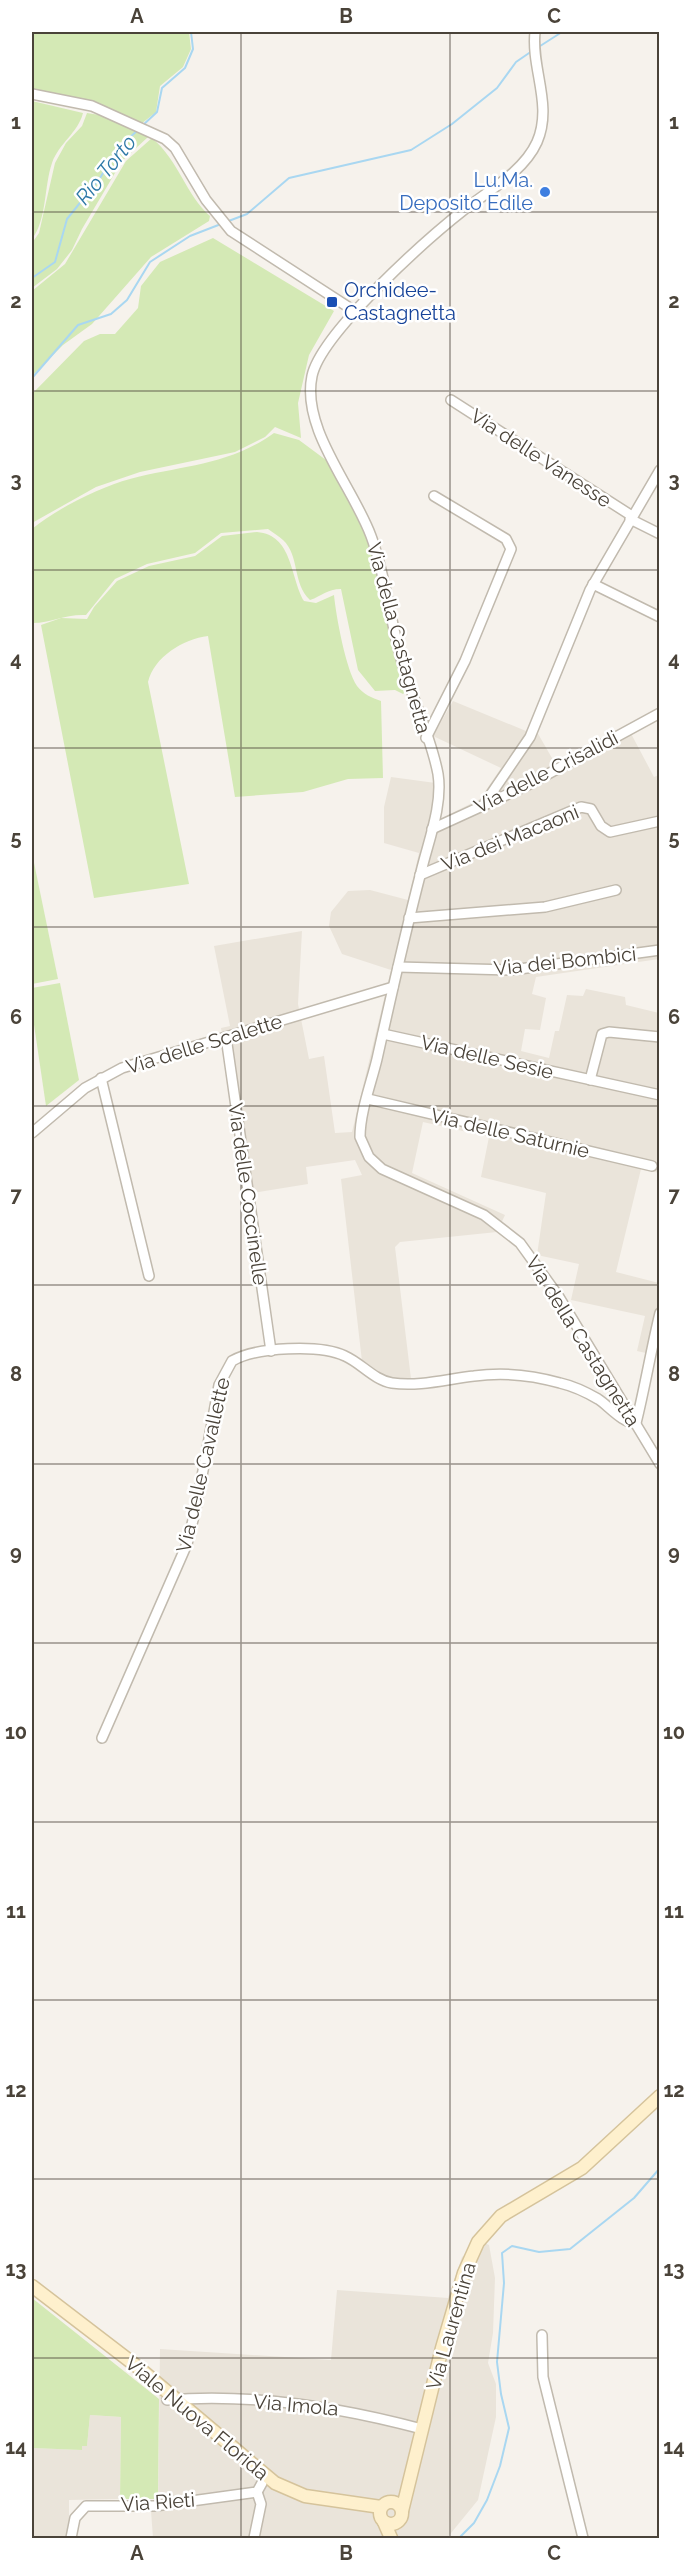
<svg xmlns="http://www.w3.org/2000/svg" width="691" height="2570" font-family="Raleway,sans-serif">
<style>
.residential{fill:#eae4da}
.green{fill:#d4e9b5}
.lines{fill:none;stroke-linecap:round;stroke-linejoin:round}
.stream{stroke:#a9d7f1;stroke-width:2}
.street-casing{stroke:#c1baae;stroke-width:12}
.secondary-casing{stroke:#d5c39b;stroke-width:15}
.street{stroke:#fff;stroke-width:9}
.secondary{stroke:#fef0cd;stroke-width:12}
.grid{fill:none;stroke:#4a4339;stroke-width:1.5;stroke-opacity:0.55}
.shop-dot{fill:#3f7fe0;stroke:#fff;stroke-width:2}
.transit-dot{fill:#1a4fb4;stroke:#fff;stroke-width:2}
.labels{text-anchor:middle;stroke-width:5;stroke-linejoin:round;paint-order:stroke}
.shop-label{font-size:20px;fill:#366cbe;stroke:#fff;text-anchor:end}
.transit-label{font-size:20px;fill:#164399;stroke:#fff;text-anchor:start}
.street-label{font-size:20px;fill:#4a4339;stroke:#fff}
.water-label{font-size:21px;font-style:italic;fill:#2e79a7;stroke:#fff}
.neatline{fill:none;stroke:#4a4339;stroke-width:2}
.grid-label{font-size:20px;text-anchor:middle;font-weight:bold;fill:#4a4339}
</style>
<rect width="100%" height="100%" fill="#f6f2ec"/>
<!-- residential -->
<g class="residential">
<path d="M453 701 526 731 537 732 556 765 627 726 654 777 659 775V959L536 977 532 994 546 998 540 1030 525 1029 521 1051 549 1058 555 1031H559L567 995 583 996 586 989 625 997 626 1005 659 1013V1173L641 1169 616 1272 659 1283V1356L637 1351 645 1316 571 1300 579 1264 537 1255 546 1193 481 1177 489 1137 423 1122 412 1173 505 1215 497 1232 400 1242 395 1247 412 1387 397 1389 386 1386 363 1370 341 1179 362 1175 355 1160 306 1167 308 1184 247 1194 221 1028 230 1026 214 946 302 931 298 1004 309 1059 324 1056 335 1133 352 1132 391 970 342 954 329 926 331 912 348 891 370 890 408 900 419 853 384 843V807L391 777 443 784 438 820 480 799 501 768 433 736Z"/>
<path d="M484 2243 489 2245 495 2278 493 2333 488 2363 496 2384V2417L478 2500 447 2538H153L151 2511 158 2510 160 2349 331 2360 337 2290 448 2298 462 2257Z"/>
<path d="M90 2415 121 2417 120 2499 69 2500V2538H32V2448L82 2450V2445L87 2446Z"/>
</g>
<!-- green -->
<g class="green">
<path d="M32 32H189L191 49 183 67 160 86 156 112 141 124 32 90Z"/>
<path d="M32 101 83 113C78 133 59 143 52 163 44 186 47 220 32 239Z"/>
<path d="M87 113 106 116 148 137 122 161 82 229 72 250 57 269 32 288V243L39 233 55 163 66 143 82 126Z"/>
<path d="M152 138C179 161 186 195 210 216L209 221 151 257 92 324 63 345 32 376V291L65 264 126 161Z"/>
<path d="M213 238 334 311 309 355 298 403 301 438 275 427 265 437 235 452 140 472 96 487 32 523V394L84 341 100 334H115L138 308 141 286 160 262Z"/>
<path d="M274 433 299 440 330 463 360 517 378 574 406 691 403 694 395 690 375 691 358 670 341 589C327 589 322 596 310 600 292 583 300 556 283 540 279 536 273 533 268 529L221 533 195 553 147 564 115 579 86 615C65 614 51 623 33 623L32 529C56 509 100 487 130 479 183 465 228 466 274 433Z"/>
<path d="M257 532C293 535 290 577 304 601L316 603 334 595C336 616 346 670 357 686 363 694 372 698 381 701L383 778 348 779 303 792 235 797 208 636C183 639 154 657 148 682L189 884 94 898 41 625 61 618 87 619 94 607 117 581 149 566 195 556 222 536Z"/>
<path d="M32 853 58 979 32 984Z"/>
<path d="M60 983 79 1080 46 1106 32 1011V988Z"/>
<path d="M32 2298 159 2399 158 2499H120L121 2417 90 2415 87 2446H82V2450L32 2448Z"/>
</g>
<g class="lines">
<!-- stream -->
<g class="stream">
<path d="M537 48 562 32"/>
<path d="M142 126 157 112 162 88 185 68 193 49 191 32"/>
<path d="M226 222 247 214 289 178 411 150 452 124 497 88 516 62 532 51"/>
<path d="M32 278 55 262 67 219 100 178 119 147 138 130"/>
<path d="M32 378 78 325 111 314 127 300 150 262 190 236 221 224"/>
<path d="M459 2538 474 2523 487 2500 500 2466 509 2428 501 2394 497 2362 504 2283 502 2253 512 2246 539 2252 570 2249 634 2198 660 2168"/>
</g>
<defs>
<g id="street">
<path d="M535 32C531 69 553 105 537 142 524 171 490 190 465 209 428 238 321 333 312 376 301 429 353 487 371 536 386 576 390 621 402 662 412 699 431 736 438 774 443 805 428 842 421 872 405 934 391 996 377 1059 371 1084 360 1112 360 1137L369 1157 382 1169 484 1215 520 1243 559 1297 660 1464"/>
<path d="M32 94 92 106 165 139 175 148 206 200 231 231 356 312"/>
<path d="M451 400 632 516"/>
<path d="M630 519 660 534"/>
<path d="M593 584 660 617"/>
<path d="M426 738 465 661 511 549 506 539 434 496"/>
<path d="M485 803 530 737 590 590 660 470"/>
<path d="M432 829 526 786 660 713"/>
<path d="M420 875 581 807 591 809 601 826 610 832 660 821"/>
<path d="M409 918 545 907 616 890"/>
<path d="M398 967 512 970 660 950"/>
<path d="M383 1034 660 1095"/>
<path d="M226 1037 271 1351"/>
<path d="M101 1078 149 1276"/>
<path d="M590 1080 602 1034 609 1032 660 1037"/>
<path d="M368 1099 652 1166"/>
<path d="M32 1133 85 1088 122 1068 393 987"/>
<path d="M102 1738 187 1544 196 1508 219 1385 232 1361C256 1347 320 1344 345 1356 361 1363 374 1380 392 1383 419 1387 447 1379 474 1376 503 1372 532 1375 560 1383 573 1386 586 1392 598 1399 609 1406 622 1423 636 1423 645 1387 651 1350 660 1313"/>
<path d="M542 2335 543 2377 583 2538"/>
<path d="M167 2400C253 2393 340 2407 422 2429"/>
<path d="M71 2538 75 2518 86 2506H155L257 2492 262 2483"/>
<path d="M254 2538 261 2504 257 2492"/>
</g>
<g id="secondary">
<path d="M32 2286 139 2368 275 2483 305 2496 381 2507"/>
<circle cx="391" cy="2513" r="11"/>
<path d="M402 2511 442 2348 464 2273 478 2242 501 2216 582 2168 660 2096"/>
<path d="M384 2522 391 2538"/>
</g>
</defs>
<!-- street casing -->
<use href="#street" class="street-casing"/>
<!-- secondary casing -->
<use href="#secondary" class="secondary-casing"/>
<!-- street -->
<use href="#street" class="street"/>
<!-- secondary -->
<use href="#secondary" class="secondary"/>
</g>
<!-- grid -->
<path class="grid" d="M241 32V2538M450 32V2538M32 212H660M32 391H660M32 570H660M32 748H660M32 927H660M32 1106H660M32 1285H660M32 1464H660M32 1643H660M32 1822H660M32 2000H660M32 2179H660M32 2358H660"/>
<!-- markers -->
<circle class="shop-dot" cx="545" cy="192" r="6"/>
<rect class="transit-dot" x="326" y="296" width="12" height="12" rx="3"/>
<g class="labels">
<!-- shop labels -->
<g class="shop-label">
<text x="533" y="187">Lu.Ma.<tspan x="533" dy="23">Deposito Edile</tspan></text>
</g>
<!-- transit labels -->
<g class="transit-label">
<text x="344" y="297">Orchidee-<tspan x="344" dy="23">Castagnetta</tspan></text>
</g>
<!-- street labels -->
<g class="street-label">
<text transform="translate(541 458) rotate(33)" y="7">Via delle Vanesse</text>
<text transform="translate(399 638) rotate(75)" y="7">Via della Castagnetta</text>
<text transform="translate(546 772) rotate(-27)" y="7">Via delle Crisalidi</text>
<text transform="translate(510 838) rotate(-22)" y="7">Via dei Macaoni</text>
<text transform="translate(565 961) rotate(-6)" y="7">Via dei Bombici</text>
<text transform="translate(204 1044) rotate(-17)" y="7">Via delle Scalette</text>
<text transform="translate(487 1057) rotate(13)" y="7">Via delle Sesie</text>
<text transform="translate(510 1133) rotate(13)" y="7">Via delle Saturnie</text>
<text transform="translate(248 1194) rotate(82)" y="7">Via delle Coccinelle</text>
<text transform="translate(583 1341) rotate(58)" y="7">Via della Castagnetta</text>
<text transform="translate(203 1465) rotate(-77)" y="7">Via delle Cavallette</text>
<text transform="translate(451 2326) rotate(-74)" y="7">Via Laurentina</text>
<text transform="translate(296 2405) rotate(5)" y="7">Via Imola</text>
<text transform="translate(197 2418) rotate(40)" y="7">Viale Nuova Florida</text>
<text transform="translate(158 2502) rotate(-4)" y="7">Via Rieti</text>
</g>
<!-- water labels -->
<g class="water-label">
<text transform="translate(106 170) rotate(-51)" y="7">Rio Torto</text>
</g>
</g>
<!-- border -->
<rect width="691" height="2570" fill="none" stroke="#ffffff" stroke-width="66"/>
<rect x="33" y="33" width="625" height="2504" class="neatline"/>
<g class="grid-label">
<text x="137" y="23">A</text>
<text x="346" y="23">B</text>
<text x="554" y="23">C</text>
<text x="16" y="129">1</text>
<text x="674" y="129">1</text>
<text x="16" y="308">2</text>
<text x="674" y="308">2</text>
<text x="16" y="487">3</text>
<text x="674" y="487">3</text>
<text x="16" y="666">4</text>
<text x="674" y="666">4</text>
<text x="16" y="845">5</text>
<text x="674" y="845">5</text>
<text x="16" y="1024">6</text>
<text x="674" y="1024">6</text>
<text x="16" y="1202">7</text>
<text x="674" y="1202">7</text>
<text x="16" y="1381">8</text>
<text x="674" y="1381">8</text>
<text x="16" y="1560">9</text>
<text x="674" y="1560">9</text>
<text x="16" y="1739">10</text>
<text x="674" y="1739">10</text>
<text x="16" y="1918">11</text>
<text x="674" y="1918">11</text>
<text x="16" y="2097">12</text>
<text x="674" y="2097">12</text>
<text x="16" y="2276">13</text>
<text x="674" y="2276">13</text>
<text x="16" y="2454">14</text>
<text x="674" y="2454">14</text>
<text x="137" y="2560">A</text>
<text x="346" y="2560">B</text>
<text x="554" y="2560">C</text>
</g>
</svg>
